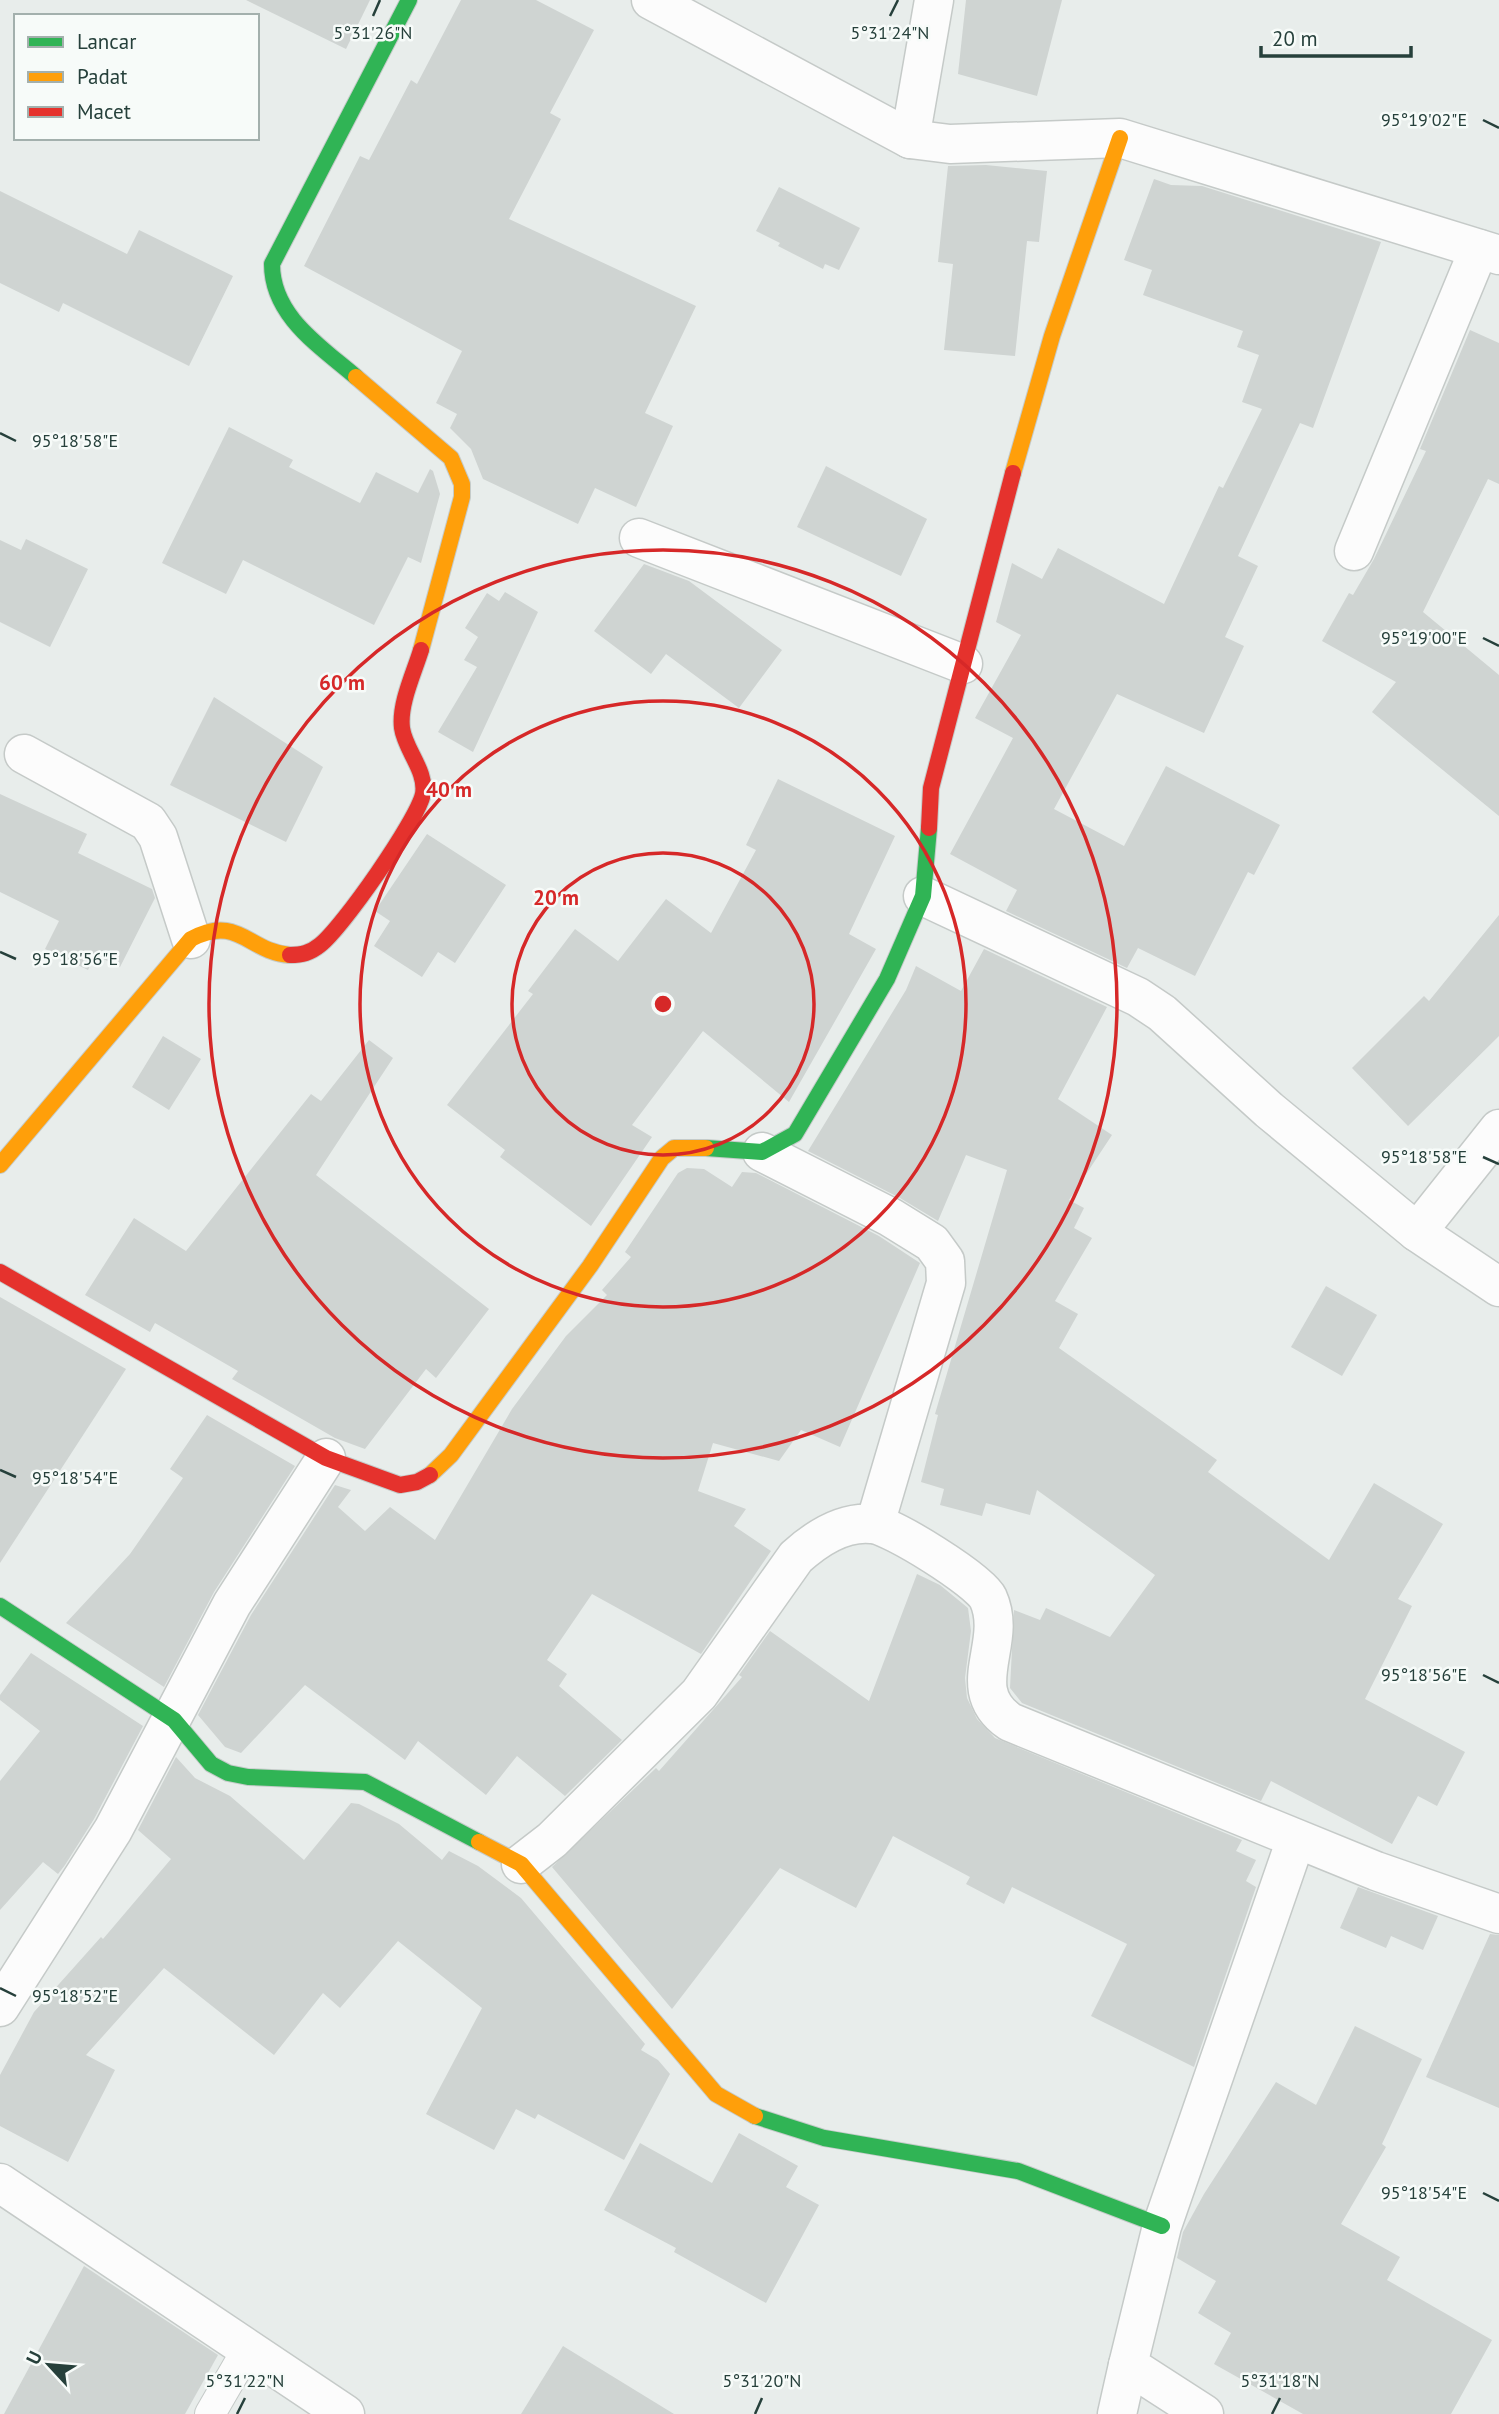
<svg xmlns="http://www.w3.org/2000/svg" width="1499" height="2414" font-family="'PT Sans',sans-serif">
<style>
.building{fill:#cfd4d2}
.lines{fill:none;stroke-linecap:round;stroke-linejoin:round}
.lane-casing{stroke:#c5cac8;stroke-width:32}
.street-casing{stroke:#c5cac8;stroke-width:41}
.fast-casing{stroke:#c5cbc9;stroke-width:18}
.slow-casing{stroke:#c5cbc9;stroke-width:18}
.jam-casing{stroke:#c5cbc9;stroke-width:18}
.lane{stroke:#fcfcfc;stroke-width:30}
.street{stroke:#fcfcfc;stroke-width:38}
.fast{stroke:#30b455;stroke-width:16}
.slow{stroke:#ff9f0a;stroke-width:16}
.jam{stroke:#e5322d;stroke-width:16}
.ticks{fill:none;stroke:#26403b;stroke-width:2.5}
.ring{fill:none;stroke:#d62828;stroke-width:3.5}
.ticks-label{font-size:18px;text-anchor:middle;fill:#26403b;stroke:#f7fbf9;stroke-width:5;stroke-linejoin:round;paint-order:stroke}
.centre{fill:#d62828;stroke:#f7fbf9;stroke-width:3.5}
.ring-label{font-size:21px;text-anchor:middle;font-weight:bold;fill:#d62828;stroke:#f7fbf9;stroke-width:5;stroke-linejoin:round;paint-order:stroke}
</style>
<rect width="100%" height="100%" fill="#e8edeb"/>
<!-- building -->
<g class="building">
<path d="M246 0H370L346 49Z"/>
<path d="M461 0H536L594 30 550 113 561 119 509 219 696 306 645 413 673 426 636 507 595 488 578 524 483 479 471 449 450 428 457 414 436 403 462 351 304 266 360 156 369 160 411 80 417 84Z"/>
<path d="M966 0H1062L1037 96 958 74Z"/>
<path d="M986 165 1047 171 1039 242 1027 241 1015 356 944 350 953 264 938 262 948 166Z"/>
<path d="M1154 179 1171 185 1202 186 1381 242 1313 428 1300 423 1238 556 1258 566 1225 637 1244 646 1204 733 1117 694 1054 809 1124 846 1166 766 1280 825 1254 875 1248 872 1195 976 1138 948 1127 968 1006 911 1017 890 950 854 1013 738 975 718 1021 635 996 622 1012 563 1042 579 1058 548 1164 604 1219 486 1223 488 1262 409 1242 402 1259 355 1237 347 1243 331 1143 295 1152 270 1124 260Z"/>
<path d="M779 187 860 228 839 270 825 264 823 269 778 246 780 243 756 231Z"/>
<path d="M0 191 127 254 139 230 233 276 189 366 63 303 59 312 0 283Z"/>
<path d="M1470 330 1499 343V484L1488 479 1423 612 1499 675V816L1372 712 1396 682 1322 641 1349 593 1353 595 1374 559 1426 451 1420 449Z"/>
<path d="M229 427 293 460 289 467 360 503 376 472 418 493 430 469 433 471 440 494 421 563 408 557 374 625 243 560 226 594 162 563Z"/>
<path d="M826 466 927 519 901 576 797 527Z"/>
<path d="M26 539 88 569 50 647 0 622V540L21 550Z"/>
<path d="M644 564 689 581 782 650 739 708 666 654 651 674 594 631Z"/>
<path d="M505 592 538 612 473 752 438 732 477 667 464 660 478 637 465 628 487 593 499 601Z"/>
<path d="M214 697 323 767 286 842 170 785Z"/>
<path d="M778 779 895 836 849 934 876 949 789 1102 703 1031 632 1125 652 1137 591 1226 500 1157 505 1150 447 1105 533 994 528 991 575 929 618 961 666 899 711 933 756 850 746 845Z"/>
<path d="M0 794 87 834 78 853 152 889 155 898 120 967 95 955 88 970 45 949 59 921 0 892Z"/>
<path d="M427 834 506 885 455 963 438 952 422 977 374 946 390 921 375 911Z"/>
<path d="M1499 915V1036L1408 1126 1352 1068 1424 996 1429 1001Z"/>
<path d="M984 949 1107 1007 1058 1099 1112 1135 1069 1200 1084 1208 1074 1228 1092 1238 1055 1301 1078 1314 1059 1348 1217 1460 1208 1472 1329 1560 1374 1483 1443 1524 1398 1599 1412 1606 1365 1699 1465 1752 1437 1806 1418 1796 1392 1844 1271 1781 1261 1801 1022 1703 1010 1688 1014 1610 1040 1620 1046 1608 1110 1637 1155 1575 1037 1490 1030 1515 986 1503 982 1516 940 1505 944 1489 921 1482 938 1415 935 1414 1007 1170 966 1155 938 1221 900 1198 808 1151 906 990 916 966 961 991Z"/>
<path d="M163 1036 201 1059 169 1110 132 1087Z"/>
<path d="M369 1040 393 1058 316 1175 489 1309 436 1378 426 1369 365 1449 335 1438 232 1379 238 1371 155 1323 150 1332 85 1295 134 1218 186 1251 311 1094 321 1101Z"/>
<path d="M687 1168 704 1169 732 1187 742 1172 756 1173 879 1236 920 1263 840 1447 801 1430 779 1461 713 1443 698 1491 746 1509 734 1526 771 1551 701 1654 592 1594 547 1660 567 1674 559 1686 622 1740 565 1796 517 1756 486 1795 418 1741 405 1760 305 1685 241 1753 225 1747 198 1715 251 1615 335 1485 351 1490 338 1507 365 1531 390 1507 435 1540 512 1409 566 1336 607 1295 602 1290 631 1257 625 1252 678 1173Z"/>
<path d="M1326 1286 1377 1315 1342 1376 1291 1347Z"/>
<path d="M0 1297 126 1369 0 1563Z"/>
<path d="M207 1415 295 1466 214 1592 164 1687 66 1623 130 1554 183 1478 170 1469Z"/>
<path d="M917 1574 940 1585 968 1608 971 1631 965 1678 967 1698 977 1719 995 1738 1242 1840 1236 1851 1256 1860 1246 1881 1256 1887 1194 2067 1091 2016 1127 1944 1012 1887 1004 1904 966 1884 970 1877 893 1836 856 1908 780 1868 672 2009 552 1867 656 1768 659 1771 742 1677 739 1675 770 1631 869 1701Z"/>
<path d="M31 1653 143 1726 94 1819 65 1865 58 1874 43 1862 0 1910V1781L40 1731 0 1700V1695Z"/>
<path d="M176 1757 195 1778 230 1796 304 1860 351 1803 359 1804 399 1824 442 1860 449 1851 478 1866 521 1898 645 2044 641 2050 658 2060 670 2074 624 2160 538 2114 535 2119 516 2109 494 2150 426 2114 482 2008 398 1941 340 2008 323 1993 274 2055 164 1968 86 2055 115 2070 68 2162 0 2126V2075L34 2012 101 1937 103 1939 171 1859 138 1830Z"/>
<path d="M1358 1887 1438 1916 1423 1950 1391 1936 1386 1948 1340 1928Z"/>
<path d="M1490 1934 1499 1935V2108L1426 2077Z"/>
<path d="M1355 2026 1422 2059 1382 2144 1386 2147 1341 2224 1400 2257 1387 2280 1492 2340 1451 2414H1303L1214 2364 1231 2333 1198 2313 1216 2281 1177 2258 1183 2232 1204 2194 1276 2082 1316 2105Z"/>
<path d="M739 2133 798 2166 786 2187 819 2205 766 2303 674 2252 676 2248 604 2210 640 2143 712 2183Z"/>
<path d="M84 2266 218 2355 185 2414H4Z"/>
<path d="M563 2346 674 2414H521Z"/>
</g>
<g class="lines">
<defs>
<path id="lane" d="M210 2414 247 2350"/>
<g id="street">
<path d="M651 0 910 139 950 144 1120 138 1499 255"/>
<path d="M910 139 934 0"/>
<path d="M639 538 963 664"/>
<path d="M1354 551 1479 249"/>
<path d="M24 754 148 822 158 837 191 939"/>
<path d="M923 896 1138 997 1162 1013 1269 1110 1417 1232 1499 1287"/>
<path d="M762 1152 890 1217 932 1243 945 1261 946 1283 875 1524"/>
<path d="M1417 1232 1499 1129"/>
<path d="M521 1864 552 1840 699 1694 796 1557C817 1538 843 1521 872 1524 891 1525 980 1581 988 1598 1009 1644 961 1688 1010 1722L1376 1871 1499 1914"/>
<path d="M0 2007 113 1830 232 1604 326 1458"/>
<path d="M0 2183 345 2414"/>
<path d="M1117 2414 1128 2365"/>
<path d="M1204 2414 1128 2365 1162 2226 1296 1839"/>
</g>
<g id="fast">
<path d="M356 377C320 346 272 316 272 264L409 0"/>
<path d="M706 1148 762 1152 795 1134 887 979 923 896 929 828"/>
<path d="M0 1606 174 1720 211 1764 228 1773 248 1777 365 1782 479 1842"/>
<path d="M755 2116 824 2138 1018 2171 1162 2226"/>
</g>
<g id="slow">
<path d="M356 377 451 458 462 484V497L421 650"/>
<path d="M1013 473 1052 336 1120 138"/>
<path d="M0 1165 191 939C239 914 248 952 290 955"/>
<path d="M430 1475 451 1455 590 1266 662 1158 674 1148H706"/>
<path d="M479 1842 521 1864 716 2094 755 2116"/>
</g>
<g id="jam">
<path d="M929 828 931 788 1013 473"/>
<path d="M290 955C302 955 310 953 320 945 342 928 417 821 423 794 427 771 405 750 402 728 399 704 414 673 421 650"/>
<path d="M0 1272 326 1458 400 1485 417 1482 430 1475"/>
</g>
</defs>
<!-- lane casing -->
<use href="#lane" class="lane-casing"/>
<!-- street casing -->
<use href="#street" class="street-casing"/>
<!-- fast casing -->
<use href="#fast" class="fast-casing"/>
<!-- slow casing -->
<use href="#slow" class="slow-casing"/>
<!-- jam casing -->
<use href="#jam" class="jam-casing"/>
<!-- lane -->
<use href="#lane" class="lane"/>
<!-- street -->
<use href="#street" class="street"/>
<!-- fast -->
<use href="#fast" class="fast"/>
<!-- slow -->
<use href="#slow" class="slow"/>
<!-- jam -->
<use href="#jam" class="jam"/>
</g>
<!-- ticks -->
<path class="ticks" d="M373 16 380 0M890 16 898 0M1483 120 1499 128M0 433 16 441M1483 638 1499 646M0 952 16 959M1483 1157 1499 1164M0 1470 16 1477M1483 1675 1499 1683M0 1988 16 1996M1483 2193 1499 2201M237 2414 245 2398M755 2414 762 2398M1272 2414 1280 2398"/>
<!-- distance rings -->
<g class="ring">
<circle cx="663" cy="1004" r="151"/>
<circle cx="663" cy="1004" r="303"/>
<circle cx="663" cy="1004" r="454"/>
</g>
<g class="ticks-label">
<text x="890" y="39">5°31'24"N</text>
<text x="373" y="39">5°31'26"N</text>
<text x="1424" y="126">95°19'02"E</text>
<text x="75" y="447">95°18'58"E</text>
<text x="1424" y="644">95°19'00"E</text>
<text x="75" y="965">95°18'56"E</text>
<text x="1424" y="1163">95°18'58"E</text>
<text x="75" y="1484">95°18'54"E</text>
<text x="1424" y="1681">95°18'56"E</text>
<text x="75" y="2002">95°18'52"E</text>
<text x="1424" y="2199">95°18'54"E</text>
<text x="245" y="2387">5°31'22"N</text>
<text x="762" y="2387">5°31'20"N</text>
<text x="1280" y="2387">5°31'18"N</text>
</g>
<circle cx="663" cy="1004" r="10" class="centre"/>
<g class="ring-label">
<text x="342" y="690">60 m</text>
<text x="449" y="797">40 m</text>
<text x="556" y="905">20 m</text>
</g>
<!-- legend -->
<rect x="14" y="14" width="245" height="126" fill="#f7fbf9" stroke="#a3b0ad" stroke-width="2"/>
<rect x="28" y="37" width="35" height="10" fill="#30b455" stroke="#a3b0ad" stroke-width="2"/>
<text x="77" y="49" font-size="21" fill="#26403b">Lancar</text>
<rect x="28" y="72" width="35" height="10" fill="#ff9f0a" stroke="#a3b0ad" stroke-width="2"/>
<text x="77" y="84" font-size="21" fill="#26403b">Padat</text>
<rect x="28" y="107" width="35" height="10" fill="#e5322d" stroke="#a3b0ad" stroke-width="2"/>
<text x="77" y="119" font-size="21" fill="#26403b">Macet</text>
<!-- north arrow -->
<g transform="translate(49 2365) rotate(296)" stroke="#f7fbf9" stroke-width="5" paint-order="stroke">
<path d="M0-5L12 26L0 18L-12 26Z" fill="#26403b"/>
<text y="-10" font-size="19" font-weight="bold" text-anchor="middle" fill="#26403b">U</text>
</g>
<!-- scale -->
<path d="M1261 46v10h150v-10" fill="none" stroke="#26403b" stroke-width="3.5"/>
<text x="1272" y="46" font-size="21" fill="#26403b" stroke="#f7fbf9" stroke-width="5" paint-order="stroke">20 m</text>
</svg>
